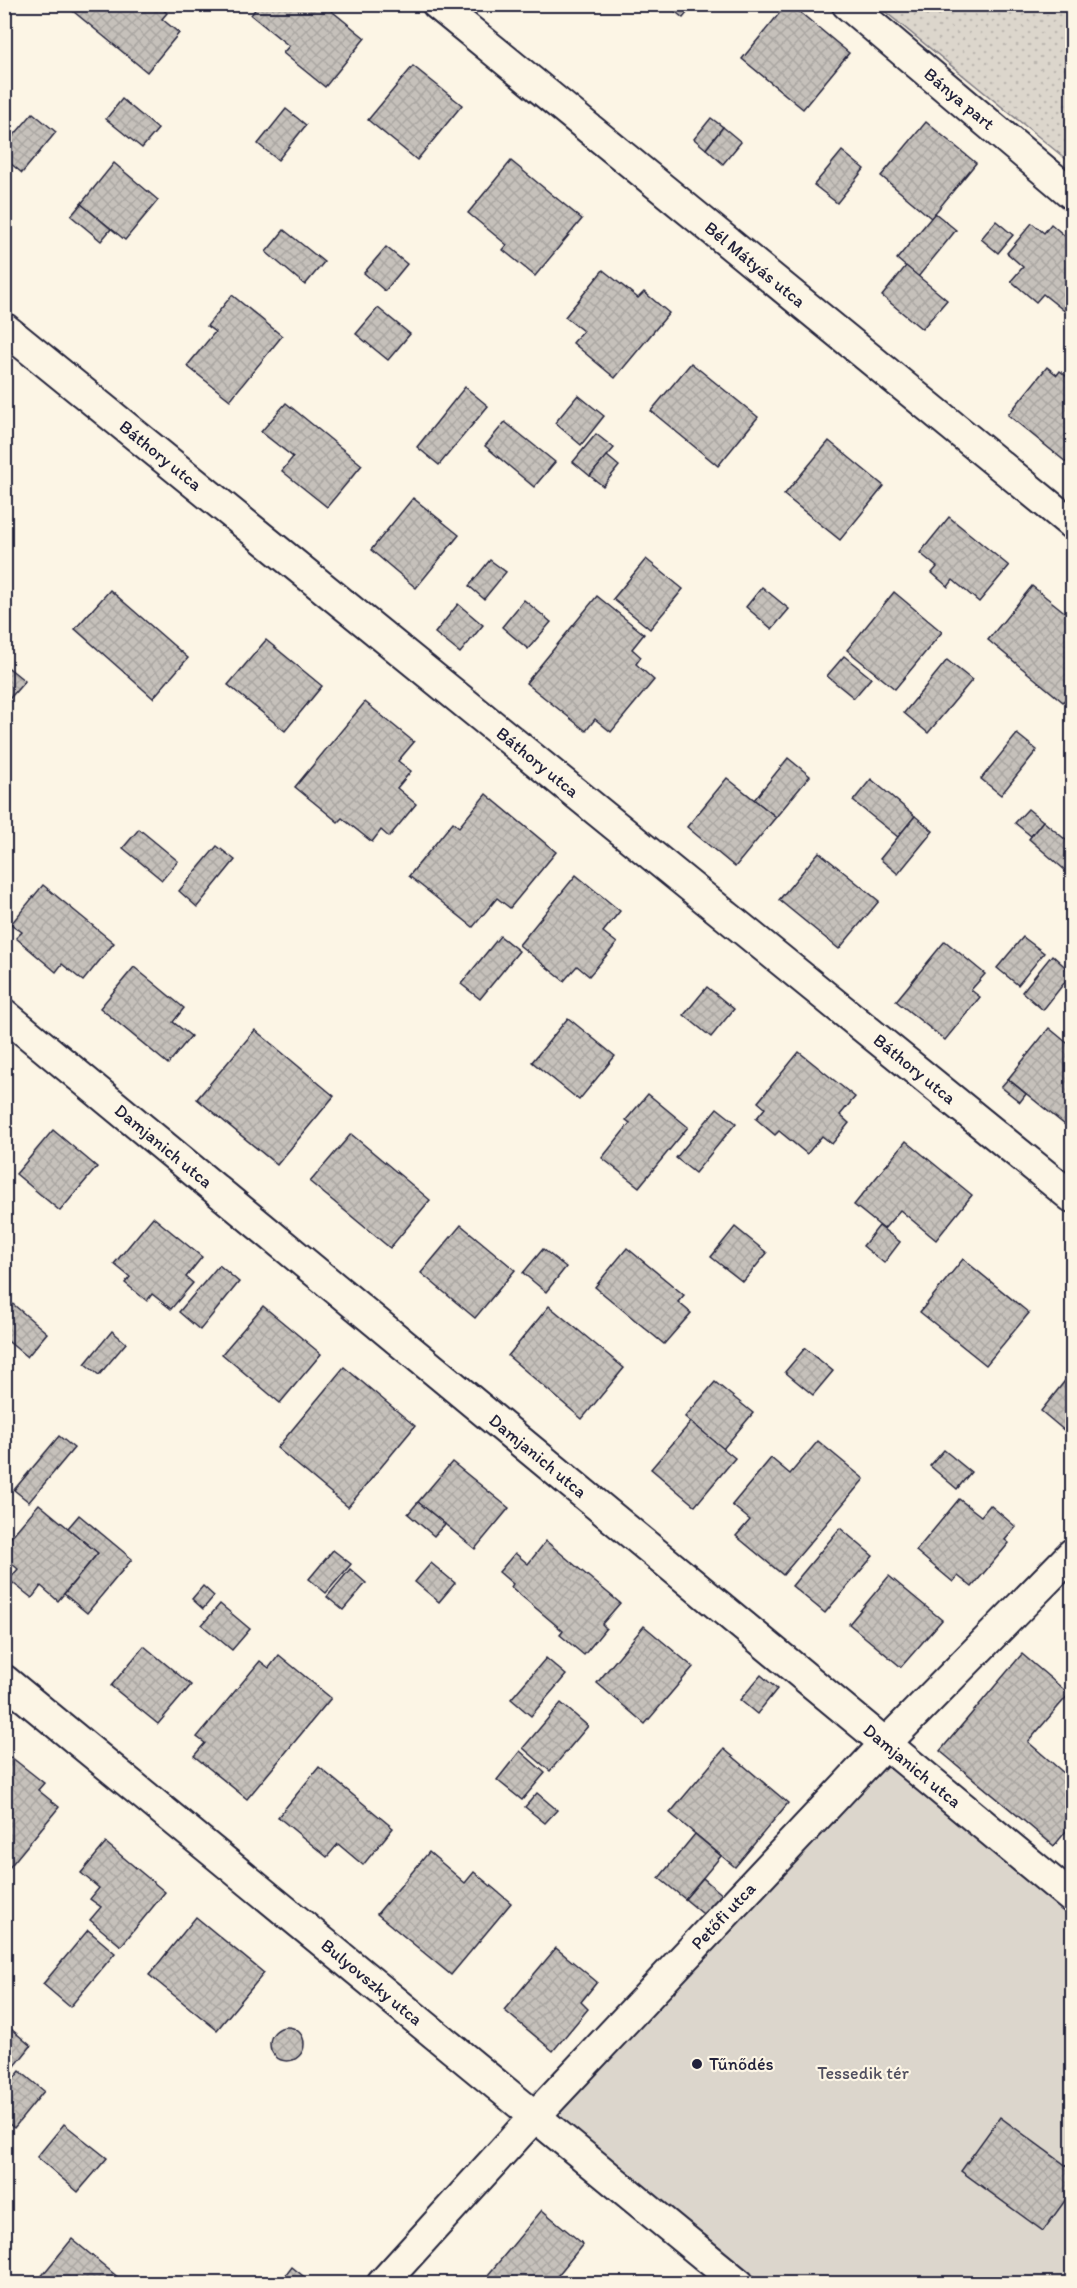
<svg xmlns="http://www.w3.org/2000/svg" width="1077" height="2288" font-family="Itim,sans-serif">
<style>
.grass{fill:url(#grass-dots);stroke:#7f7c84;stroke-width:1.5}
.park{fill:#dcd6cc;stroke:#7f7c84;stroke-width:1.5}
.building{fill:url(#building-cross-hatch);stroke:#22223b;stroke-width:1.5}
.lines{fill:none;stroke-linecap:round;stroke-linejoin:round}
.minor-casing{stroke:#22223b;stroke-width:34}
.minor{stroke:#fcf5e5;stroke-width:30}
.poi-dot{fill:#22223b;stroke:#fcf5e5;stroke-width:2}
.labels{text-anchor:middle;stroke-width:4.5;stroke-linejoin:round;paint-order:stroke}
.street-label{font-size:18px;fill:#22223b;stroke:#fcf5e5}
.poi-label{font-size:18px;fill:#22223b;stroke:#fcf5e5;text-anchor:start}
.park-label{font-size:18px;fill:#504f5f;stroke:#fcf5e5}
</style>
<defs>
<pattern id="grass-dots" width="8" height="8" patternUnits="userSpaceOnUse" patternTransform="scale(1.5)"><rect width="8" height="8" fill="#dcd6cc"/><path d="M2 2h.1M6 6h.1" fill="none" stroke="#bcb7b0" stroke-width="1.8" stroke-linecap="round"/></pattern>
<pattern id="building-cross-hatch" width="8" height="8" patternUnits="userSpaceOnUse" patternTransform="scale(1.5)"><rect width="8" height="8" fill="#c6c1bb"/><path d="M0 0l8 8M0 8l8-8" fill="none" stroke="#aaa6a2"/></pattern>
</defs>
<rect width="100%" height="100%" fill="#fcf5e5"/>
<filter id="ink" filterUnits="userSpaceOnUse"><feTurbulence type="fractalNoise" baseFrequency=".0167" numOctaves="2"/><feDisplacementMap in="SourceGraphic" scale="12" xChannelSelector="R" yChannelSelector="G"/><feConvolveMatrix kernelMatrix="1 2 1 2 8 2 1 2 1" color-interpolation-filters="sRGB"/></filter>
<g filter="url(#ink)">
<!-- grass -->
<path class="grass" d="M877 5H1072V164Z"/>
<!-- park -->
<path class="park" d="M885 1744 1072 1898V2283H739L535 2116Z"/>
<!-- building -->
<g class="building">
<path d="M71 4H157L167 13 162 19 179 33 147 72 68 7Z"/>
<path d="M259 4H323L365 38 325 87 283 53 289 46 251 15Z"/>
<path d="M666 4H694L683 18Z"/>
<path d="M787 4H790L849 53 803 109 742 59Z"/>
<path d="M413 66 462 105 417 160 368 120Z"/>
<path d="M122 99 158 129 142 148 106 119Z"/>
<path d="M286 109 306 125 278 160 258 144Z"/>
<path d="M33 113 56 132 22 173 4 158V147Z"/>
<path d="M711 118 723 127 706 149 694 139Z"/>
<path d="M926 122 976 163 931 218 881 176Z"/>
<path d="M723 127 741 142 723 164 706 149Z"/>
<path d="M842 151 864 169 837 203 814 185Z"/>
<path d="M511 161 582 219 535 276 503 250 507 245 468 213Z"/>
<path d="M114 163 158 200 125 240 81 204Z"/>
<path d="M81 204 111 229 101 241 71 216Z"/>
<path d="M935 213 956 230 918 277 897 259Z"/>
<path d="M996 221 1013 235 998 253 981 239Z"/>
<path d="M1032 223 1044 233 1051 224 1072 242V317L1043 294 1036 302 1011 281 1023 267 1007 253Z"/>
<path d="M284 230 324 262 305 285 266 252Z"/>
<path d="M386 247 407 264 385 291 364 273Z"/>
<path d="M906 266 947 300 922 329 882 296Z"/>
<path d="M603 270 638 298 644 292 669 313 615 378 573 343 583 331 565 317Z"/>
<path d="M232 295 282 336 230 400 187 366 215 332 207 326Z"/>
<path d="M378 308 410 334 388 360 356 334Z"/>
<path d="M691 363 758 417 718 466 651 411Z"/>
<path d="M1047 367 1057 375 1060 371 1072 381V467L1008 415Z"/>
<path d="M465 387 488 406 439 465 417 447Z"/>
<path d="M578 395 604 416 581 445 555 423Z"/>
<path d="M286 403 362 465 327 507 282 471 293 457 261 432Z"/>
<path d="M505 422 555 462 534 487 485 446Z"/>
<path d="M596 434 614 448 590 476 573 462Z"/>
<path d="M829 441 884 486 840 540 784 495Z"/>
<path d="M607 456 619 466 603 486 590 476Z"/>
<path d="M413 498 459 535 416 588 371 550Z"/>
<path d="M949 517 1009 566 979 602 953 580 948 587 932 573 937 567 920 553Z"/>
<path d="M646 559 683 589 650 629 613 599Z"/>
<path d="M490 560 506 572 484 599 469 586Z"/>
<path d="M1032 586 1072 618V691L1063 702 988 640Z"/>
<path d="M762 587 789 609 772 629 746 607Z"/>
<path d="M110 590 188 658 153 698 75 629Z"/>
<path d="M894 592 942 632 895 689 847 650Z"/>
<path d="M597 596 644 634 632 649 641 657 636 664 654 680 611 732 595 719 586 731 526 683Z"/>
<path d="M524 600 551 622 528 649 502 627Z"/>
<path d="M458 604 483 625 460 653 435 633Z"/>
<path d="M266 640 322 686 285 731 228 685Z"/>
<path d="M844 656 871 678 854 698 827 676Z"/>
<path d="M947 660 972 680 928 733 904 713Z"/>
<path d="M4 664 25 681 4 705Z"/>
<path d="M365 702 414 742 398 761 411 771 397 788 416 804 389 837 381 830 372 842 342 818 338 822 295 787Z"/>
<path d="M1017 734 1037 750 1001 795 981 779Z"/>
<path d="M788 758 810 776 776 817 754 800Z"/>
<path d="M727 778 776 817 735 867 687 827Z"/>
<path d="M871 779 915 816 898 837 853 801Z"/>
<path d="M486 794 556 852 510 908 497 898 473 927 409 876 453 822 459 827Z"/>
<path d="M1028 809 1043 821 1031 836 1015 823Z"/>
<path d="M915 816 933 831 898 874 880 859Z"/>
<path d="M1043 821 1072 845V863L1066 871 1029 839Z"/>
<path d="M139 829 178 861 162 880 123 848Z"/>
<path d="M217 846 235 860 197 907 179 891Z"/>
<path d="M819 852 879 901 839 949 779 900Z"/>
<path d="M576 875 620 911 603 932 617 943 589 976 577 966 564 981 519 945Z"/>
<path d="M43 885 114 943 83 981 62 964 56 972 16 938 22 932 11 924Z"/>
<path d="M500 936 519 951 480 999 461 984Z"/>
<path d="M1023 937 1044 953 1018 985 997 968Z"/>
<path d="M945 941 985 974 971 990 980 997 945 1040 896 1001Z"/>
<path d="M1052 955 1072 973 1043 1010 1022 992Z"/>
<path d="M134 967 184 1008 173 1022 191 1036 168 1064 100 1008Z"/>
<path d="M707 987 734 1009 711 1037 684 1015Z"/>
<path d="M568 1018 615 1056 579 1100 532 1062Z"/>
<path d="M1049 1028 1072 1047V1115L1065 1125 1008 1079Z"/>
<path d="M255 1030 334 1096 277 1165 197 1099Z"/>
<path d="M799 1052 855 1097 840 1115 849 1123 832 1144 822 1136 807 1154 779 1131 775 1135 756 1119 765 1108 758 1102Z"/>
<path d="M1008 1079 1026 1094 1020 1102 1001 1087Z"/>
<path d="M648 1094 688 1127 639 1187 602 1158 630 1123 626 1120Z"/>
<path d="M717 1108 736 1123 695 1173 676 1158Z"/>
<path d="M53 1130 97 1167 60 1211 16 1174Z"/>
<path d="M351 1134 430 1200 390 1248 310 1182Z"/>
<path d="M906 1141 972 1195 936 1240 900 1210 884 1229 854 1205Z"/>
<path d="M153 1217 202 1257 186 1277 193 1283 171 1309 152 1294 147 1301 125 1283 130 1277 114 1264Z"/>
<path d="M461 1225 515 1270 475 1318 421 1273Z"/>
<path d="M879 1226 900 1242 884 1263 863 1246Z"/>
<path d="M735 1227 767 1253 743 1282 711 1257Z"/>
<path d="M627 1248 684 1295 678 1302 691 1313 664 1344 595 1287Z"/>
<path d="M543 1249 566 1267 546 1292 523 1273Z"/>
<path d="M963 1259 1029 1313 986 1365 920 1312Z"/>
<path d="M219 1265 239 1282 200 1330 179 1312Z"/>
<path d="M8 1300 47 1333 27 1357 4 1338V1304Z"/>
<path d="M263 1306 321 1354 280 1403 222 1354Z"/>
<path d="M549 1306 624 1368 582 1419 508 1356Z"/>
<path d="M112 1331 126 1343 99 1375 85 1364Z"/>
<path d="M805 1348 833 1371 813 1395 785 1372Z"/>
<path d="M344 1367 415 1426 348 1507 277 1448Z"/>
<path d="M1072 1372V1437L1041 1411Z"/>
<path d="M715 1382 753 1413 723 1449 685 1417Z"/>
<path d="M691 1422 735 1458 695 1506 651 1469Z"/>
<path d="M59 1436 74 1448 29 1502 14 1490Z"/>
<path d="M818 1441 864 1479 783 1575 736 1536 750 1520 732 1505 771 1458 790 1474Z"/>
<path d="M944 1450 971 1472 957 1489 930 1466Z"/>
<path d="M452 1462 509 1508 475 1549 418 1502Z"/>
<path d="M959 1499 981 1516 990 1505 1016 1527 1005 1540 1009 1543 972 1587 958 1576 953 1582 916 1551Z"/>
<path d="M418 1502 445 1524 434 1536 408 1514Z"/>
<path d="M39 1504 98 1553 58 1601 41 1586 32 1598 9 1580 18 1569 4 1557V1545Z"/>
<path d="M79 1515 132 1559 87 1613 64 1594 98 1553 68 1528Z"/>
<path d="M840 1528 873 1556 825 1613 792 1586Z"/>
<path d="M546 1541 620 1603 602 1624 606 1628 584 1655 560 1635 563 1631 511 1587 513 1584 499 1572 515 1553 528 1564Z"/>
<path d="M333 1550 351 1564 326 1593 309 1579Z"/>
<path d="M431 1563 455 1583 439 1602 415 1582Z"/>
<path d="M350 1569 366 1583 343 1610 327 1597Z"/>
<path d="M889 1576 942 1620 901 1667 849 1624Z"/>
<path d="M203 1586 214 1596 203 1609 192 1599Z"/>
<path d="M220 1604 250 1629 232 1650 202 1625Z"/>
<path d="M644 1626 693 1667 645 1724 597 1683Z"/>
<path d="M144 1646 191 1685 158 1724 111 1686Z"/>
<path d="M1022 1654 1069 1694 1028 1742 1072 1780V1824L1054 1846 940 1751Z"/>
<path d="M279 1655 331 1698 247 1799 194 1756 205 1743 197 1737 260 1661 269 1668Z"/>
<path d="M546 1658 566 1675 531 1716 511 1699Z"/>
<path d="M761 1675 777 1689 757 1714 740 1700Z"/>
<path d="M561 1703 588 1726 550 1771 523 1748Z"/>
<path d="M724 1749 788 1803 735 1867 670 1813Z"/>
<path d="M520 1751 545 1773 522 1800 497 1780Z"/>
<path d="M11 1757 44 1783 38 1790 59 1807 4 1874V1758L8 1760Z"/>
<path d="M319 1767 393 1828 363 1865 338 1844 327 1857 278 1817Z"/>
<path d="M537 1793 557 1810 545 1823 525 1807Z"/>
<path d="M695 1834 721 1856 685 1899 659 1878Z"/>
<path d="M106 1843 165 1892 121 1946 90 1920 101 1907 90 1899 99 1888 81 1873Z"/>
<path d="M429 1852 465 1883 474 1872 511 1903 451 1975 377 1914Z"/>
<path d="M703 1878 725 1897 708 1918 685 1899Z"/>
<path d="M196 1917 264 1973 217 2030 149 1975Z"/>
<path d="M88 1930 115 1953 70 2007 43 1984Z"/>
<path d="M556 1948 597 1982 581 2002 588 2009 553 2051 504 2010Z"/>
<path d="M4 2023 31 2046 15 2066 4 2058Z"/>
<circle cx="287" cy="2044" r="17"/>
<path d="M20 2071 44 2091 14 2128 4 2120V2090Z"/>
<path d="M1000 2117 1072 2170V2191L1043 2231 961 2171Z"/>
<path d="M64 2124 107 2158 78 2192 37 2157Z"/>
<path d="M542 2210 583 2244 551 2284H499L488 2275Z"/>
<path d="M72 2239 126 2284H35Z"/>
<path d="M292 2267 313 2284H279Z"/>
</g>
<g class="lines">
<defs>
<g id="minor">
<path id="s1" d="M437 4 1072 524"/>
<path id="s2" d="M847 4 1072 194"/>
<path id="s3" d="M4 328 1072 1197"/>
<path id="s4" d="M4 1014 1072 1898"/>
<path id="s5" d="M4 1680 739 2284"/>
<path id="s6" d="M382 2284 535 2116 885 1744 1072 1554"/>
</g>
</defs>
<!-- minor casing -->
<use href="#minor" class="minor-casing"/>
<!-- minor -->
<use href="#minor" class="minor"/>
</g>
</g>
<!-- markers -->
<circle class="poi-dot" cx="697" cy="2064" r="6"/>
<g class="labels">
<!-- street labels -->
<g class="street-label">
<text dy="6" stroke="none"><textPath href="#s2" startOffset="147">Bánya part</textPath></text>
<text dy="6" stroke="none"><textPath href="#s1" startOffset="411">Bél Mátyás utca</textPath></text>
<text dy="6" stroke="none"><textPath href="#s3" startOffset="202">Báthory utca</textPath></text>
<text dy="6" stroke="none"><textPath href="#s3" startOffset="688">Báthory utca</textPath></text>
<text dy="6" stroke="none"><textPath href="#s3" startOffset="1174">Báthory utca</textPath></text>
<text dy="6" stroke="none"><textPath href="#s4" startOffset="207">Damjanich utca</textPath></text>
<text dy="6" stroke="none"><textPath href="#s4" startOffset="693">Damjanich utca</textPath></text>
<text dy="6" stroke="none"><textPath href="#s4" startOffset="1179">Damjanich utca</textPath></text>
<text dy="6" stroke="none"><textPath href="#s6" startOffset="502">Petőfi utca</textPath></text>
<text dy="6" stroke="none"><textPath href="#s5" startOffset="476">Bulyovszky utca</textPath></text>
</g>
<!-- poi labels -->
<g class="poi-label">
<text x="709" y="2070">Tűnődés</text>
</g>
<!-- park labels -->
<g class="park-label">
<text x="863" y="2079">Tessedik tér</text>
</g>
</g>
<!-- margin -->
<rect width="1077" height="2288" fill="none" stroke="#fcf5e5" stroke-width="24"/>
<rect x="12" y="12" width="1053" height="2264" fill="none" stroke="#22223b" stroke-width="2" filter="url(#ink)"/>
</svg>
